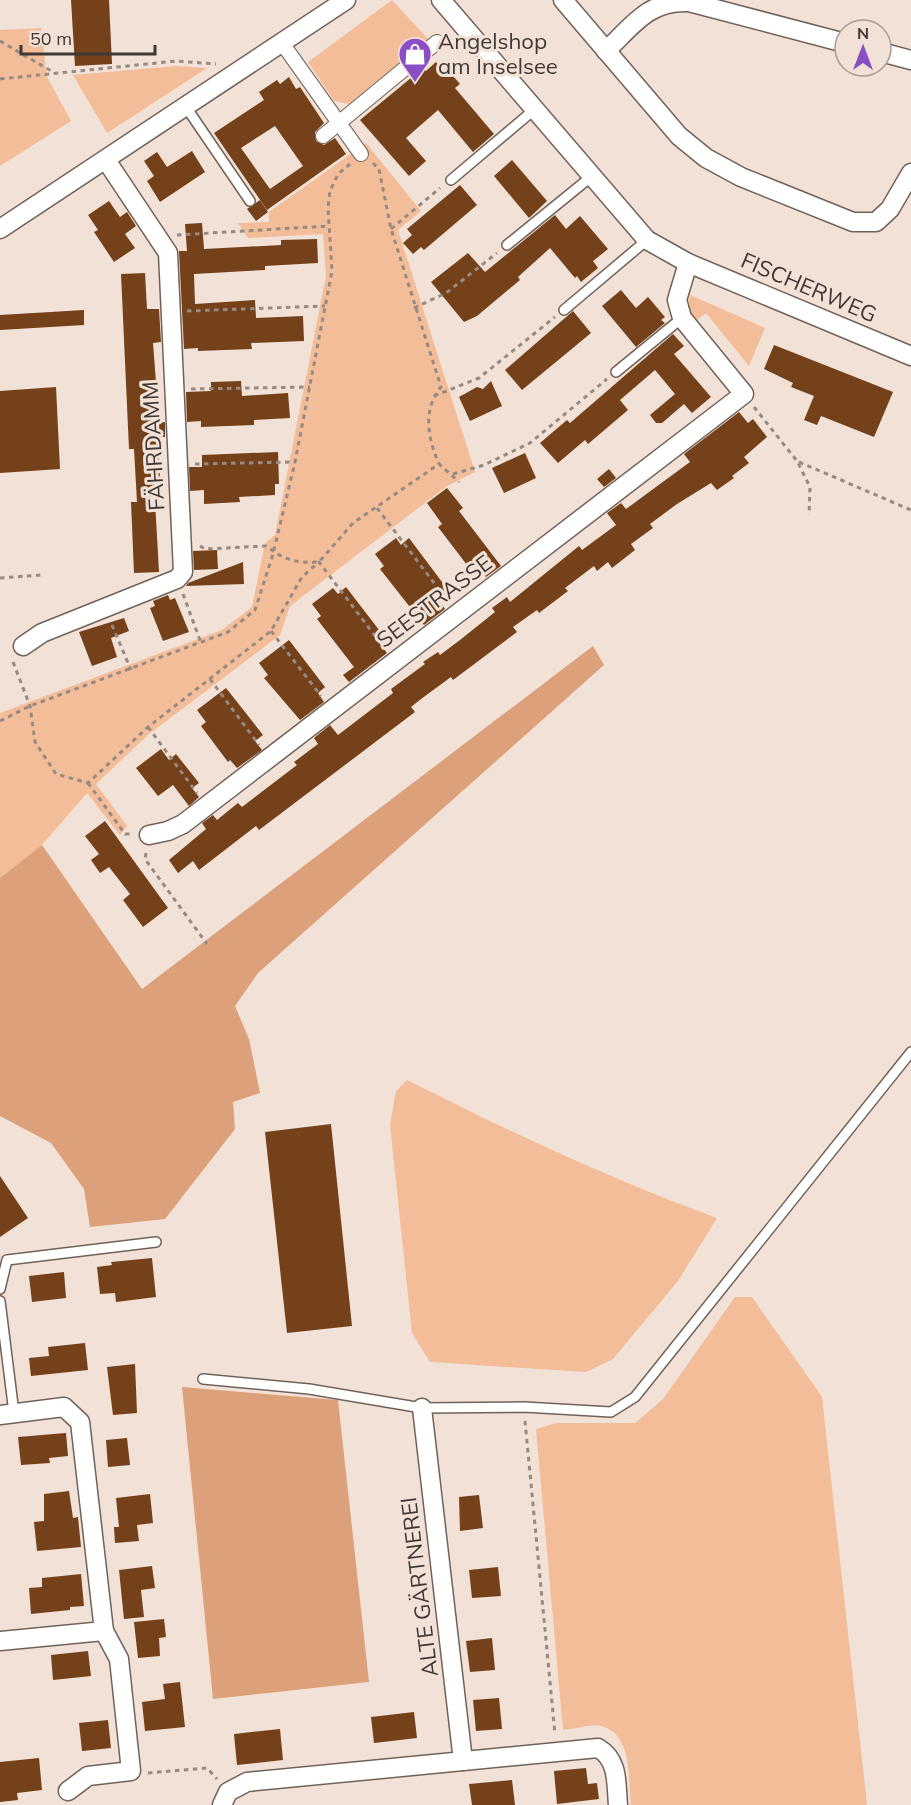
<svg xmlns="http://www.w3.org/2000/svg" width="911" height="1805" font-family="Mulish,sans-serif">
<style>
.green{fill:#f4bd99}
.forest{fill:#dca17b}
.building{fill:#74411a;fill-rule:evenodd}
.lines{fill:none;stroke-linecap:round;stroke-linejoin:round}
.service-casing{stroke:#716259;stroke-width:12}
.pedestrian-casing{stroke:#716259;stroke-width:16}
.minor-casing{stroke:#716259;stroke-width:21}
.path{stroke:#968a83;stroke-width:3;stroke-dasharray:4.5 4.5;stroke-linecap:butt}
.service{stroke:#fff;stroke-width:9}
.pedestrian{stroke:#fff;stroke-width:14}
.minor{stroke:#fff;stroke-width:18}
.labels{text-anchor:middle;stroke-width:6;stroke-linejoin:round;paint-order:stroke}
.poi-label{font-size:22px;fill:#3f3834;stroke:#f2e1d6;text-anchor:start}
.street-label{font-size:22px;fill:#3f3834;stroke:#f2e1d6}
</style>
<rect width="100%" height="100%" fill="#f2e1d6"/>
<!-- green -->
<g class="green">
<path d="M392 0 428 39 349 104 334 101 308 62Z"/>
<path d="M41 28 47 77 71 121 0 166V30Z"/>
<path d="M176 66 207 68 107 133 73 75Z"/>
<path d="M366 143 421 211 398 230 475 472 447 486 290 606 280 635 149 734 96 784 127 826 120 835 87 793 42 845 0 878V713L222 630 252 607 265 543 275 535 326 276 323 234 248 238 238 223 269 222V212Z"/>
<path d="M690 295 765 328 749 366 706 313 694 322 687 309Z"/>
<path d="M407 1080C508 1131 610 1179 717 1218L678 1281 613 1359 586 1372 430 1362 412 1333 390 1125 396 1091Z"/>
<path d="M735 1297H752L822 1397 867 1805H631C628 1779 633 1734 601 1726 591 1724 574 1729 563 1730L536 1429 557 1423H635L663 1399Z"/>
</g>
<!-- forest -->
<g class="forest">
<path d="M593 646 604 665 258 973 235 1006 249 1039 260 1093 233 1102 235 1129 165 1219 90 1227 84 1189 51 1143 0 1116V878L42 845 142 989Z"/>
<path d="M182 1387 338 1400 369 1682 213 1699Z"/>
</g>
<!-- building -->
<g class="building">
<path d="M71 0H109L112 64 75 66Z"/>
<path d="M436 62 443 71 446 68 460 84 455 88 494 134 473 152 438 110 406 138 426 161 409 176 360 120 423 68 426 71Z"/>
<path d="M289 77 296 89 300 87 324 123 315 132 316 141 324 145 335 138 346 154 267 210 214 133 264 100 259 92 277 80 280 84ZM275 126 303 166 270 189 241 148Z"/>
<path d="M192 151 205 172 160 202 147 181 154 176 144 161 157 152 167 167Z"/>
<path d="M512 160 547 201 529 218 494 176Z"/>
<path d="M460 185 477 205 424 250 421 247 413 254 403 243 412 235 407 229Z"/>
<path d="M260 200 268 212 256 221 247 209Z"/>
<path d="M109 201 120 217 127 212 136 226 125 234 135 248 114 262 94 232 98 230 88 215Z"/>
<path d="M555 215 566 229 580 216 608 249 593 261 598 268 581 282 577 276 575 278 550 248 518 277 520 280 477 316 464 322 431 282 468 253 485 272Z"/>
<path d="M202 223 204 249 281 245V240L317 239 318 263 265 266V270L194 274 195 304 255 300 256 318 303 316 304 341 251 343 252 349 198 351V348L184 349 179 251H187L185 224Z"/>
<path d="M145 273 147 309H159L161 342 153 343 157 395H151L152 423 165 422V437H158L161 501H155L159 572 134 573 131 502H137L134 449H129L121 274Z"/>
<path d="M621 290 636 308 648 297 665 317 661 320 665 323 636 347 602 306Z"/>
<path d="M84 310V325L0 330V315Z"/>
<path d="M573 311 591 333 522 390 505 370Z"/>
<path d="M673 334 684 346 674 354 711 397 692 413 684 404 662 423H656L650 415 675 394 655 370 620 400 628 410 588 444 585 440 558 463 540 443 567 420 570 423Z"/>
<path d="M774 345 893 392 874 437 821 416 817 425 804 420 814 396 791 387 793 383 764 369Z"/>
<path d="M241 381 242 396 288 393 290 418 254 420V425L201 427V421L187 422 186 392 211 391V382Z"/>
<path d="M491 381 502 406 470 421 459 397 477 387 483 389Z"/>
<path d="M56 387 60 469 0 473V391Z"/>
<path d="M739 412 748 423 753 419 767 437 744 457 749 463 732 476 734 478 717 490 711 483 677 504 650 524 653 528 631 544 635 550 612 568 608 562 597 571 594 566 565 588 568 591 539 613 537 610 513 627 517 632 453 680 451 677 421 699 411 707 415 712 259 830 256 826 199 870 193 861 178 873 169 860 206 829 202 823 213 815 217 820 238 803 242 807 297 765 294 762 318 744 314 738 330 725 338 735 393 693 391 689 425 664 423 662 438 652 440 655 460 640 495 612 492 608 507 597 510 602 579 546 582 550 616 525 607 513 621 503 626 509 690 462 684 454Z"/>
<path d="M278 452 279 484H275V495L239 497 240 502 204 504V490L190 491 189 467H202V455Z"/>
<path d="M525 453 536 478 504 493 492 468Z"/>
<path d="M609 469 616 478 604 487 597 479Z"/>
<path d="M447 488 463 508 459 511 501 566 486 577 480 569 472 571 467 565 438 527 442 524 427 503Z"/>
<path d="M396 538 401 545 409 538 448 590 437 599 445 609 424 625 380 569 384 566 375 554Z"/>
<path d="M217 550 218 569 194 570 193 551Z"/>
<path d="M243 562 244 584 186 586 188 583Z"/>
<path d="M346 587 386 639 380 644 387 653 349 682 343 675 354 667 317 619 321 616 312 604 333 588 338 594Z"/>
<path d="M168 595 170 600 175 598 189 632 163 641 150 608 155 606 153 601Z"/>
<path d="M124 618 129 631 111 638 117 657 92 666 79 632Z"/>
<path d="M289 640 325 687 318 693 324 702 300 720 264 678 268 675 259 663Z"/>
<path d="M226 688 263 735 255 741 262 750 237 768 230 760 228 762 201 726 206 722 197 710Z"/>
<path d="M161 749 169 760 176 754 199 783 192 788 199 797 189 806 173 785 158 796 136 768Z"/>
<path d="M105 821 168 908 143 927 123 900 130 894 109 867 100 873 91 860 99 854 85 836Z"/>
<path d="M331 1124 352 1326 287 1333 265 1132Z"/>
<path d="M0 1176 28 1218 0 1237Z"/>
<path d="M152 1258 156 1297 116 1302 115 1293 100 1294 97 1267 112 1265 111 1262Z"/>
<path d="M64 1272 66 1298 32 1302 29 1276Z"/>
<path d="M85 1343 88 1370 31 1376 29 1358 49 1356 48 1347Z"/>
<path d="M135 1364 137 1413 113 1415 107 1367Z"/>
<path d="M66 1433 68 1456 49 1458 50 1463 21 1465 18 1437Z"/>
<path d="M127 1438 130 1465 108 1467 106 1440Z"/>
<path d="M69 1491 73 1518 78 1517 81 1547 37 1551 34 1522 44 1521V1494Z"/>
<path d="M150 1494 153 1523 137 1525 139 1541 115 1543 114 1527H119L116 1498Z"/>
<path d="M479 1495 483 1528 460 1531 459 1497Z"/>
<path d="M152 1566 155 1588 141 1590 144 1617 124 1619 119 1570Z"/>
<path d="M498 1567 501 1596 472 1598 469 1570Z"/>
<path d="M81 1574 84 1606 70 1607V1610L31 1614 29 1588 42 1587V1578Z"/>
<path d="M164 1619 166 1637 159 1638 160 1656 138 1658 134 1622Z"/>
<path d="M492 1638 495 1670 470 1672 466 1641Z"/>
<path d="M88 1651 91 1676 53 1680 51 1655Z"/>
<path d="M180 1682 185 1727 145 1731 142 1702 165 1699 163 1684Z"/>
<path d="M499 1698 502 1729 476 1731 473 1700Z"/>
<path d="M414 1712 417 1738 374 1743 371 1717Z"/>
<path d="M108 1720 111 1748 82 1751 79 1723Z"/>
<path d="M280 1729 283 1760 237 1765 234 1734Z"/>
<path d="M39 1758 42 1790 17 1793 18 1800 0 1802V1762Z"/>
<path d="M586 1768 588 1784 597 1783 599 1799 557 1804 554 1771Z"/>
<path d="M512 1780 515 1805H472L469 1784Z"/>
</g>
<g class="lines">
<defs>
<g id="service">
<path d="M186 107 250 201"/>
<path d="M451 180 535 109"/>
<path d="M507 245 592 176"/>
<path d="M564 310 647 240"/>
<path d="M616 372 682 318"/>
<path d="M0 1289 7 1260 156 1242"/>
<path d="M0 1301 14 1413"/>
<path d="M203 1379 309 1389 422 1408 524 1407 611 1412 635 1397 911 1052"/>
</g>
<g id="pedestrian">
<path d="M282 43 361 154"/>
<path d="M323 136 437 42"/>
</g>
<g id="minor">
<path d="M441 0 647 240 688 263 911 356"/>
<path d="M563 0 679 136 706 158 741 177 853 222H876L890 209 911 173"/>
<path d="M606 51C633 25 649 0 689 2L845 43"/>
<path d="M881 52 911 60"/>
<path d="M0 229 346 0"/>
<path d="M23 646 42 633 177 579 183 572 168 253 106 160"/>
<path d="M149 835 168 831 183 824 744 394 682 318 677 300 688 263"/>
<path d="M422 1408 463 1761"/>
<path d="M0 1415 64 1407 80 1422 104 1631 0 1641"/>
<path d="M68 1791 88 1776 131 1771 119 1659 104 1631"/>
<path d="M222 1805 228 1792 247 1782 598 1748C619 1760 616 1784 618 1805"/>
</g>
</defs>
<!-- service casing -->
<use href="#service" class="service-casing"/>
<!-- pedestrian casing -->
<use href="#pedestrian" class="pedestrian-casing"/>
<!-- minor casing -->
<use href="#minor" class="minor-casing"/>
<!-- path -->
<g class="path">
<path d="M0 41 53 72"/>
<path d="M0 79 176 61 216 64"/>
<path d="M373 163 379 169 391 229 441 387C422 410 428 439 439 464"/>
<path d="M391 229 440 188"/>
<path d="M177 235 328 226"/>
<path d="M414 308 446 293 497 253"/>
<path d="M187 311 325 306"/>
<path d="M191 389 310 387"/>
<path d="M434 396 479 378 555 317"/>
<path d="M754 407 797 461 810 487 809 515"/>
<path d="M799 462 911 510"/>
<path d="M195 464 295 462"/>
<path d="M453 474 484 465 530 443 607 379"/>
<path d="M377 508 447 600"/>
<path d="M200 546 205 549 266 546C285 560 294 563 319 562L353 523 439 464 459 482"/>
<path d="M0 578 41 575"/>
<path d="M183 594 201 643"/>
<path d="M112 625 131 670"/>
<path d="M271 631 321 696"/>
<path d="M13 662 30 706 35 742 56 774 88 783 148 727 271 631 302 577 319 562 385 649"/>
<path d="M210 679 259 745"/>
<path d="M0 721 30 706 228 632 255 610 273 554 295 462 332 271 328 208 330 191 338 174 350 164"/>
<path d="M148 727 197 793"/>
<path d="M88 783 125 834H133"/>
<path d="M146 853 145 859 207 944"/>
<path d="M525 1421 555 1734"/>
<path d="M148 1773 207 1768 217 1779"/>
</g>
<!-- service -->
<use href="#service" class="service"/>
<!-- pedestrian -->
<use href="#pedestrian" class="pedestrian"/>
<!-- minor -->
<use href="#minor" class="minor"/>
</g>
<!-- icons -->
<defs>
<symbol id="shop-pin" viewBox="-11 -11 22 30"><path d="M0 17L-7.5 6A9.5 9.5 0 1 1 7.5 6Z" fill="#8a4ec5" stroke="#f2e1d6"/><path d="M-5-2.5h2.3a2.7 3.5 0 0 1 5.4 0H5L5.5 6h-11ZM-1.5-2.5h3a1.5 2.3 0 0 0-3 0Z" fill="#fff"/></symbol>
</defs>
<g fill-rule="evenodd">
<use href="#shop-pin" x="396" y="35" width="38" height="52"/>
</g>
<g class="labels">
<!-- poi labels -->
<g class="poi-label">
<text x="438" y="49">Angelshop<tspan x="438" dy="25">am Inselsee</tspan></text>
</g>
<!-- street labels -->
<g class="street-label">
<text transform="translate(809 287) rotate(23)" y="8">FISCHERWEG</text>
<text transform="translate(153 446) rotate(-93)" y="8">FÄHRDAMM</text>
<text transform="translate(434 601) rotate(-37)" y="8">SEESTRASSE</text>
<text transform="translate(419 1587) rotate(-97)" y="8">ALTE GÄRTNEREI</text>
</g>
</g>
<!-- north arrow -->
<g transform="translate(863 48)"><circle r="28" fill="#f2e1d6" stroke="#aa9d95" stroke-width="1.5"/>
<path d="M0-4.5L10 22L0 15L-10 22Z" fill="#8a4ec5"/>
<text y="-9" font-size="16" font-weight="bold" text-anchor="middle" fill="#3f3834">N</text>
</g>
<!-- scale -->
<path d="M21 45v9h134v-9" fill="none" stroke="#3f3834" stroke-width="3"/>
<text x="30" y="45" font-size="18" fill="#3f3834" stroke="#f2e1d6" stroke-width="4.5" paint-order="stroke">50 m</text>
</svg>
